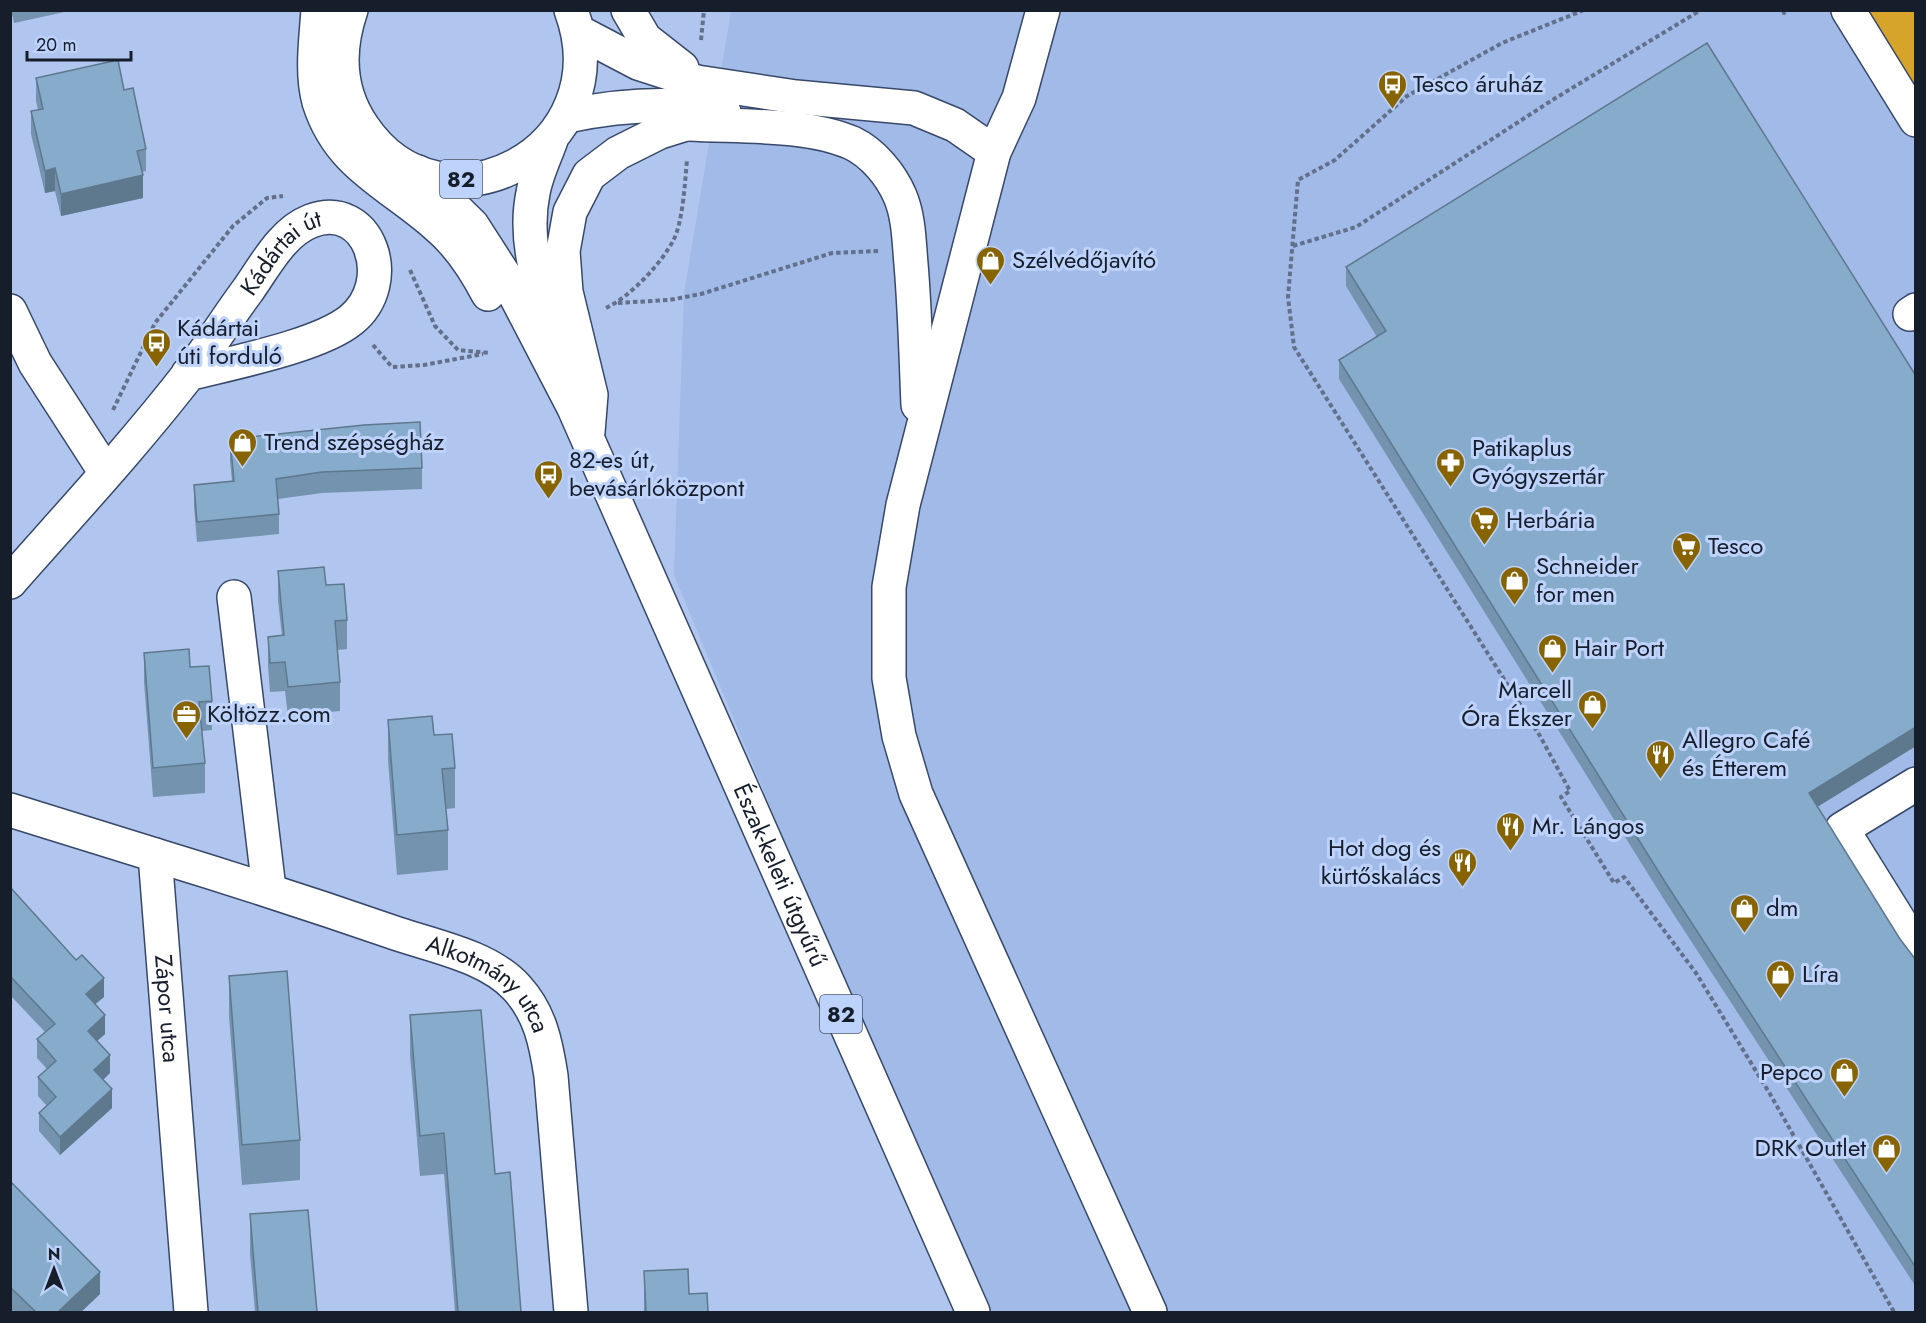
<svg xmlns="http://www.w3.org/2000/svg" width="1926" height="1323" font-family="Jost,sans-serif">
<style>
.built{fill:#a2bae7}
.green{fill:#d7a42b}
.lines{fill:none;stroke-linecap:round;stroke-linejoin:round}
.minor-casing{stroke:#37486a;stroke-width:36}
.major-casing{stroke:#37486a;stroke-width:36}
.path{stroke:#62708b;stroke-width:4;stroke-dasharray:4.5 3;stroke-linecap:butt}
.minor{stroke:#fff;stroke-width:33}
.major{stroke:#fff;stroke-width:33}
.wall{fill:#7393af}
.shaded-wall{fill:#5e788e}
.building{fill:#86abcb;stroke:#5e788e;stroke-width:1.5}
.labels{text-anchor:middle;stroke-width:6;stroke-linejoin:round;paint-order:stroke}
.shield{fill:#bed3fb;stroke:#48546a;stroke-width:1.5}
.shield-label{font-size:22px;font-weight:bold;fill:#161e2c}
.poi-label{font-size:24px;fill:#161e2c;stroke:#bed3fb;text-anchor:start}
.street-label{font-size:24px;fill:#161e2c;stroke:#bed3fb}
</style>
<rect width="100%" height="100%" fill="#b1c6ee"/>
<!-- built -->
<path class="built" d="M731 11H1861L1916 95 1915 1312H980L674 575 684 293Z"/>
<!-- green -->
<path class="green" d="M1861 11H1915V95Z"/>
<g class="lines">
<defs>
<g id="minor">
<path d="M628 10 645 39 682 68"/>
<path d="M1043 10 1019 98 994 152 903 505 889 587V678L899 736 916 794 1150 1312"/>
<path d="M1848 10 1916 120"/>
<path d="M579 32 638 63 697 82 796 97 914 108 955 125 994 152"/>
<path d="M567 116C619 105 669 101 721 111"/>
<path d="M689 124C739 127 806 123 852 143 873 153 891 175 900 196 909 217 909 242 911 264 915 311 916 358 918 405"/>
<path d="M10 311 35 363 106 473"/>
<path d="M1910 314 1916 310"/>
<path id="s1" d="M10 582C70 514 132 447 188 375 209 348 227 318 248 290 265 266 282 232 311 221 369 199 398 282 351 320 319 346 231 363 188 374"/>
<path d="M234 597 269 889"/>
<path d="M1916 784 1842 829 1916 948"/>
<path id="s2" d="M10 810 155 855 191 1312"/>
<path id="s3" d="M155 855C237 880 317 906 398 934 437 947 489 957 517 988 540 1013 546 1043 551 1076L571 1312"/>
</g>
<g id="major">
<path d="M318 10C316 40 311 73 319 102 339 166 390 184 436 225 458 243 475 269 488 294"/>
<path d="M351 10C337 51 338 91 363 127 442 244 623 151 571 10"/>
<path d="M551 140C545 157 536 175 533 193 522 246 543 296 559 346"/>
<path id="s4" d="M418 172 472 225 508 281 574 408 973 1312"/>
<path d="M588 432 591 395 566 292 563 251 570 212 589 175 618 153 660 132 724 112"/>
</g>
</defs>
<!-- minor casing -->
<use href="#minor" class="minor-casing"/>
<!-- major casing -->
<use href="#major" class="major-casing"/>
<!-- path -->
<g class="path">
<path d="M1584 10 1502 43 1407 96 1335 160 1298 180 1288 297 1294 347 1540 736 1570 791 1561 797 1614 883 1624 877 1696 973 1770 1094 1894 1312"/>
<path d="M1783 10 1784 13 1787 10"/>
<path d="M701 40 704 10"/>
<path d="M1293 246 1356 227 1554 99 1701 10"/>
<path d="M410 270 435 326 458 350 490 353"/>
<path d="M618 303 669 300 701 294 832 253 878 251"/>
<path d="M606 308C630 297 662 263 674 239 683 220 685 182 687 160"/>
<path d="M373 345 392 367 424 365 483 354"/>
<path d="M113 410 155 323 233 226 267 198 283 196"/>
</g>
<!-- minor -->
<use href="#minor" class="minor"/>
<!-- major -->
<use href="#major" class="major"/>
</g>
<!-- wall -->
<g class="wall">
<path d="M11 10H74L14 23Z"/>
<path d="M36 78 124 90 146 149V171L142 172 143 198 61 216 55 191 45 193 31 134V111L38 110 36 101Z"/>
<path d="M1346 267 1916 376V746L1817 807 1900 939 1916 960V1287L1665 901 1339 379V360L1377 337 1346 286Z"/>
<path d="M230 439 422 468V489L322 493 278 499 279 514V534L197 542 194 506V485L232 481 230 460Z"/>
<path d="M278 571 326 585 347 620V649L338 650 340 682V711L288 716 285 691 270 692 268 666V637L282 636 278 600Z"/>
<path d="M144 653 212 701V730L202 731 205 763V793L153 797 144 682Z"/>
<path d="M388 720 434 735 455 768V808L446 809 448 830V870L397 875 388 760Z"/>
<path d="M10 887 104 997 95 1004 105 1034 97 1041 110 1073 103 1080 112 1108 60 1155 39 1131V1113L47 1106 38 1096V1077L47 1069 37 1058V1039L45 1032 10 995Z"/>
<path d="M229 976 300 1140V1180L242 1185 229 1016Z"/>
<path d="M410 1015 495 1174 521 1312H455L444 1174 420 1176 410 1055Z"/>
<path d="M10 1181 100 1294 81 1312H14L10 1309Z"/>
<path d="M250 1214 317 1312H255L250 1254Z"/>
<path d="M644 1271 689 1294 708 1312H644Z"/>
</g>
<!-- shaded-wall -->
<g class="shaded-wall">
<path d="M55 168V191L45 193V171Z"/>
<path d="M143 175V198L61 216V194Z"/>
<path d="M1916 727V746L1809 812V793Z"/>
<path d="M104 978V997L86 1012V994Z"/>
<path d="M105 1015V1034L88 1049V1031Z"/>
<path d="M110 1055V1073L94 1088V1070Z"/>
<path d="M112 1089V1108L60 1155V1137Z"/>
<path d="M100 1272V1294L81 1312H58Z"/>
</g>
<!-- building -->
<g class="building">
<path d="M1707 43 1916 376V727L1809 793 1900 939 1916 960V1268L1665 882 1339 360 1386 331 1346 267Z"/>
<path d="M118 60 124 90 133 88 146 149 137 151 143 175 61 194 55 168 45 171 31 111 43 109 36 78Z"/>
<path d="M420 422 422 468 322 472 276 479 279 514 197 522 194 485 234 481 230 439 364 425Z"/>
<path d="M324 567 326 585 344 584 347 620 335 621 340 682 288 687 285 662 270 663 268 637 284 635 278 571Z"/>
<path d="M189 649 190 667 209 666 212 701 199 702 205 763 153 768 144 653Z"/>
<path d="M432 716 434 735 452 734 455 768 442 769 448 830 397 835 388 720Z"/>
<path d="M10 887 76 960 82 955 104 978 86 994 105 1015 88 1031 110 1055 94 1070 112 1089 60 1137 39 1113 56 1097 38 1077 56 1061 37 1039 55 1024 10 976Z"/>
<path d="M287 971 300 1140 242 1145 229 976Z"/>
<path d="M481 1010 495 1174 510 1172 521 1312H458L444 1133 420 1136 410 1015Z"/>
<path d="M10 1181 100 1272 58 1312H36L10 1287Z"/>
<path d="M308 1210 317 1312H258L250 1214Z"/>
<path d="M688 1269 689 1294 707 1293 708 1312H646L644 1271Z"/>
</g>
<!-- icons -->
<defs>
<symbol id="bus-pin" viewBox="-11 -11 22 30"><path d="M0 17L-7.5 6A9.5 9.5 0 1 1 7.5 6Z" fill="#886400" stroke="#bed3fb"/><path d="M-5-6H5V4H4V6H2V4H-2V6H-4V4H-5ZM-3.5-4V0h7V-4ZM-3.5 1.2v1.5H-2V1.2ZM2 1.2v1.5H3.5V1.2Z" fill="#fff"/></symbol>
<symbol id="shop-pin" viewBox="-11 -11 22 30"><path d="M0 17L-7.5 6A9.5 9.5 0 1 1 7.5 6Z" fill="#886400" stroke="#bed3fb"/><path d="M-5-2.5h2.3a2.7 3.5 0 0 1 5.4 0H5L5.5 6h-11ZM-1.5-2.5h3a1.5 2.3 0 0 0-3 0Z" fill="#fff"/></symbol>
<symbol id="pharmacy-pin" viewBox="-11 -11 22 30"><path d="M0 17L-7.5 6A9.5 9.5 0 1 1 7.5 6Z" fill="#886400" stroke="#bed3fb"/><path d="M-2-6h4v4h4v4h-4v4h-4v-4h-4v-4h4Z" fill="#fff"/></symbol>
<symbol id="supermarket-pin" viewBox="-11 -11 22 30"><path d="M0 17L-7.5 6A9.5 9.5 0 1 1 7.5 6Z" fill="#886400" stroke="#bed3fb"/><path d="M-6-5.5h2.5l.6 2H6L4.5 2H-2.5L-4.4-4H-6ZM-1.5 3.2a1.3 1.3 0 1 0 .1 0ZM3 3.2a1.3 1.3 0 1 0 .1 0Z" fill="#fff"/></symbol>
<symbol id="office-pin" viewBox="-11 -11 22 30"><path d="M0 17L-7.5 6A9.5 9.5 0 1 1 7.5 6Z" fill="#886400" stroke="#bed3fb"/><path d="M-6-3h4V-5.5h4V-3h4V5H-6ZM-1-4.5V-3h2v-1.5ZM-6 0V1H6V0Z" fill="#fff"/></symbol>
<symbol id="restaurant-pin" viewBox="-11 -11 22 30"><path d="M0 17L-7.5 6A9.5 9.5 0 1 1 7.5 6Z" fill="#886400" stroke="#bed3fb"/><path d="M-5-6h1v4h1v-4h1v4h1v-4h1v5L-1.5 .5V6h-2V.5L-5-1ZM5-6V6H3V1.5H1.5Q1.5-4 5-6Z" fill="#fff"/></symbol>
</defs>
<g fill-rule="evenodd">
<use href="#bus-pin" x="1376" y="68" width="33" height="45"/>
<use href="#shop-pin" x="974" y="244" width="33" height="45"/>
<use href="#bus-pin" x="140" y="326" width="33" height="45"/>
<use href="#shop-pin" x="226" y="426" width="33" height="45"/>
<use href="#pharmacy-pin" x="1434" y="446" width="33" height="45"/>
<use href="#bus-pin" x="532" y="458" width="33" height="45"/>
<use href="#supermarket-pin" x="1468" y="504" width="33" height="45"/>
<use href="#supermarket-pin" x="1670" y="530" width="33" height="45"/>
<use href="#shop-pin" x="1498" y="564" width="33" height="45"/>
<use href="#shop-pin" x="1536" y="632" width="33" height="45"/>
<use href="#shop-pin" x="1576" y="688" width="33" height="45"/>
<use href="#office-pin" x="170" y="698" width="33" height="45"/>
<use href="#restaurant-pin" x="1644" y="738" width="33" height="45"/>
<use href="#restaurant-pin" x="1494" y="810" width="33" height="45"/>
<use href="#restaurant-pin" x="1446" y="846" width="33" height="45"/>
<use href="#shop-pin" x="1728" y="892" width="33" height="45"/>
<use href="#shop-pin" x="1764" y="958" width="33" height="45"/>
<use href="#shop-pin" x="1828" y="1056" width="33" height="45"/>
<use href="#shop-pin" x="1870" y="1132" width="33" height="45"/>
</g>
<g class="labels">
<!-- shield labels -->
<g class="shield">
<rect x="440" y="160" width="42" height="38" rx="4.5"/>
<rect x="820" y="995" width="42" height="38" rx="4.5"/>
</g>
<g class="shield-label">
<text x="461" y="187">82</text>
<text x="841" y="1022">82</text>
</g>
<!-- poi labels -->
<g class="poi-label">
<text x="1413" y="92">Tesco áruház</text>
<text x="1012" y="268">Szélvédőjavító</text>
<text x="177" y="336">Kádártai<tspan x="177" dy="28">úti forduló</tspan></text>
<text x="264" y="450">Trend szépségház</text>
<text x="1472" y="456">Patikaplus<tspan x="1472" dy="28">Gyógyszertár</tspan></text>
<text x="569" y="468">82-es út,<tspan x="569" dy="28">bevásárlóközpont</tspan></text>
<text x="1506" y="528">Herbária</text>
<text x="1708" y="554">Tesco</text>
<text x="1536" y="574">Schneider<tspan x="1536" dy="28">for men</tspan></text>
<text x="1574" y="656">Hair Port</text>
<text x="1572" y="698" text-anchor="end">Marcell<tspan x="1572" dy="28">Óra Ékszer</tspan></text>
<text x="207" y="722">Költözz.com</text>
<text x="1682" y="748">Allegro Café<tspan x="1682" dy="28">és Étterem</tspan></text>
<text x="1532" y="834">Mr. Lángos</text>
<text x="1441" y="856" text-anchor="end">Hot dog és<tspan x="1441" dy="28">kürtőskalács</tspan></text>
<text x="1766" y="916">dm</text>
<text x="1802" y="982">Líra</text>
<text x="1823" y="1080" text-anchor="end">Pepco</text>
<text x="1866" y="1156" text-anchor="end">DRK Outlet</text>
</g>
<!-- street labels -->
<g class="street-label">
<text dy="8" stroke="none"><textPath href="#s1" startOffset="428">Kádártai út</textPath></text>
<text dy="8" stroke="none"><textPath href="#s4" startOffset="796">Észak-keleti útgyűrű</textPath></text>
<text dy="8" stroke="none"><textPath href="#s3" startOffset="362">Alkotmány utca</textPath></text>
<text dy="8" stroke="none"><textPath href="#s2" startOffset="306">Zápor utca</textPath></text>
</g>
</g>
<!-- border -->
<rect width="1926" height="1323" fill="none" stroke="#161e2c" stroke-width="24"/>
<!-- north arrow -->
<g transform="translate(54 1269)" stroke="#bed3fb" stroke-width="4.5" paint-order="stroke">
<path d="M0-4.5L10 22L0 15L-10 22Z" fill="#161e2c"/>
<text y="-9" font-size="16" font-weight="bold" text-anchor="middle" fill="#161e2c">N</text>
</g>
<!-- scale -->
<path d="M27 51v9h104v-9" fill="none" stroke="#161e2c" stroke-width="3"/>
<text x="36" y="51" font-size="18" fill="#161e2c" stroke="#bed3fb" stroke-width="4.5" paint-order="stroke">20 m</text>
</svg>
